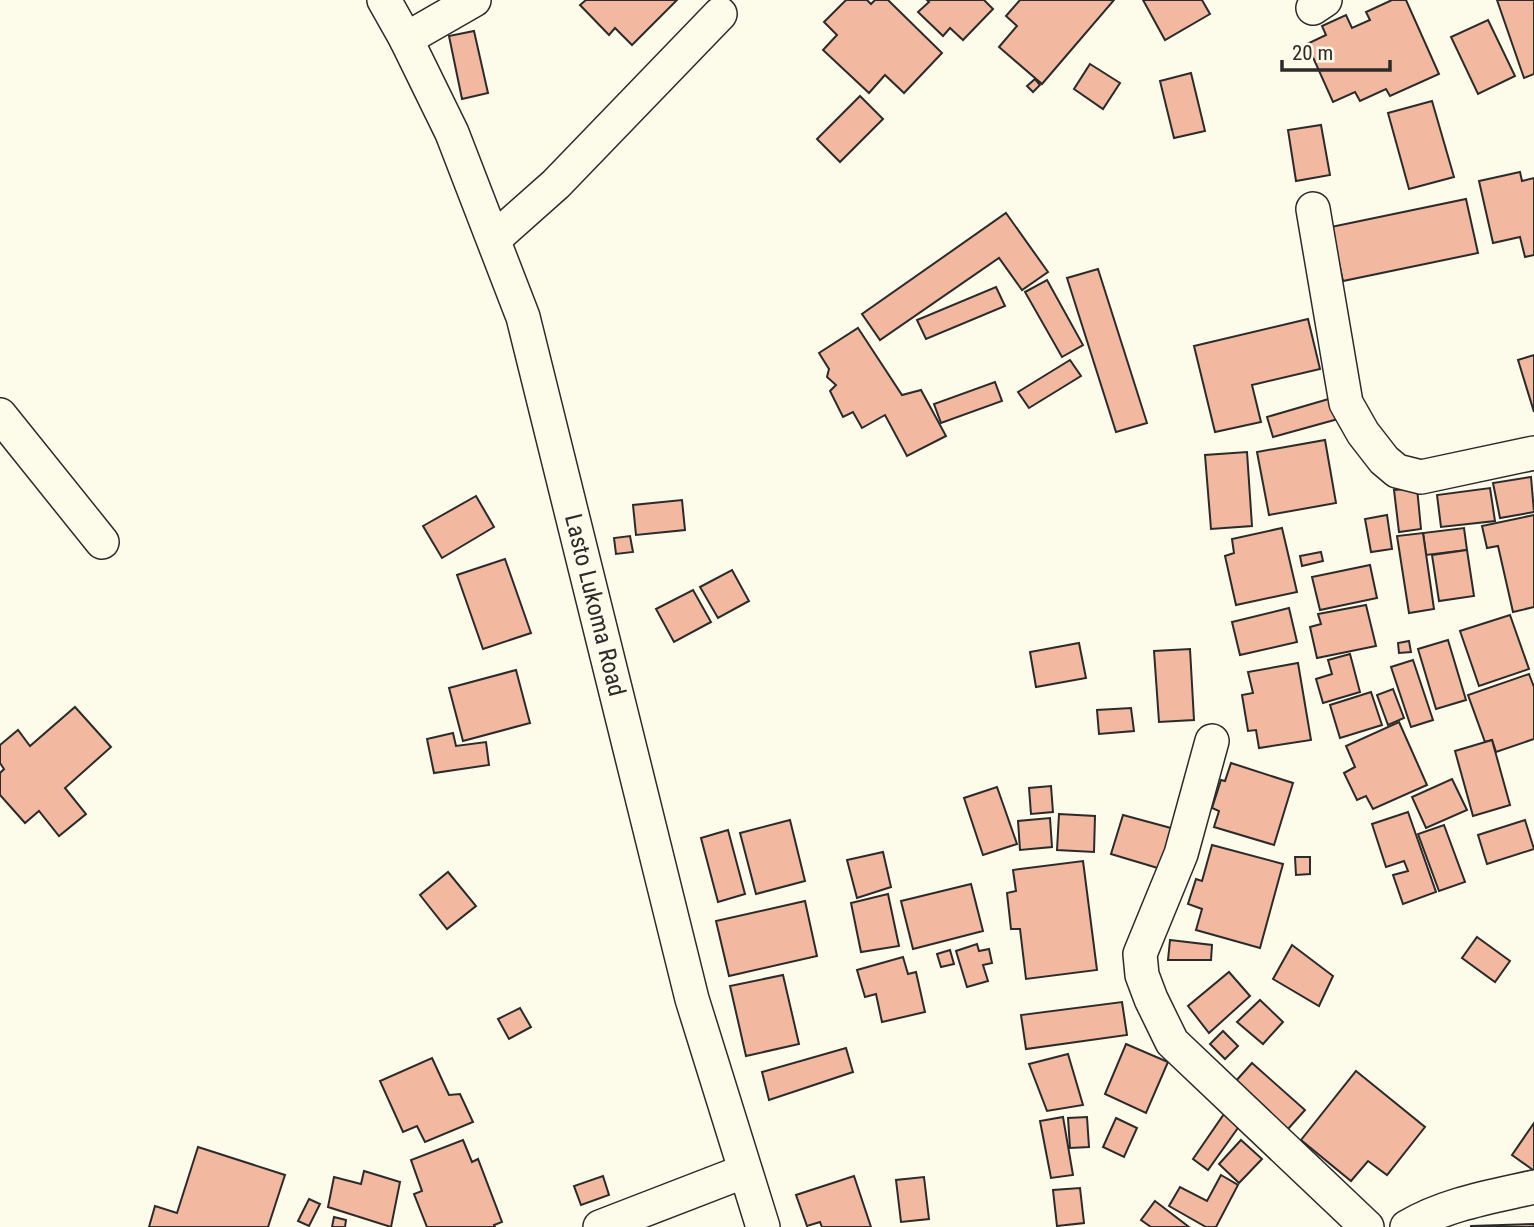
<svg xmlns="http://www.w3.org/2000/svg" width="1534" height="1227" font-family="'Roboto Condensed',sans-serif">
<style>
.building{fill:#f2b8a0;stroke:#2b2b2b;stroke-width:2}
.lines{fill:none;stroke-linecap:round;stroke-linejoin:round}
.minor-casing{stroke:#2b2b2b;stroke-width:36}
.minor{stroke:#fdfbea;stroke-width:33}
.labels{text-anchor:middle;stroke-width:5;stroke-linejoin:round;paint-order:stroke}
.street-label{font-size:24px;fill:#2b2b2b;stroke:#fdfbea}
</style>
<rect width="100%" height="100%" fill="#fdfbea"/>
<!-- building -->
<g class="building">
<path d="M586 0H677L632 45 615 28 609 35 580 5Z"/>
<path d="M846 0H867L871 4 875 0H888L942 53 904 93 885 75 869 93 823 50 837 35 824 22Z"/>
<path d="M927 0H984L993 9 963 40 950 28 943 36 918 12 929 2Z"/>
<path d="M1020 0H1114L1042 84 999 47 1017 26 1006 16Z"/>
<path d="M1143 0H1202L1210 14 1165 40Z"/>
<path d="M1392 0H1406L1439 74 1390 96 1386 89 1360 101 1355 92 1333 102 1307 44 1326 35 1322 26 1346 15 1352 28 1370 20 1366 12Z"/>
<path d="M1497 0H1534V74L1524 78Z"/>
<path d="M1488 20 1515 76 1478 94 1451 37Z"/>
<path d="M474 31 488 93 462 99 449 36Z"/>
<path d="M1090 64 1120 83 1103 109 1074 89Z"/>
<path d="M1191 73 1205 131 1174 138 1160 81Z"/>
<path d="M1035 79 1040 85 1033 92 1027 86Z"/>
<path d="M860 96 883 119 840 162 817 139Z"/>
<path d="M1432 101 1454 177 1409 189 1388 113Z"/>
<path d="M1321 125 1330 175 1296 181 1288 130Z"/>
<path d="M1520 172 1522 181 1534 178V255L1525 257 1520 237 1493 243 1479 181Z"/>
<path d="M1466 199 1478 253 1343 281 1331 227Z"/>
<path d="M1006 213 1048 272 1022 290 999 258 880 340 862 314Z"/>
<path d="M1098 269 1147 423 1116 432 1067 278Z"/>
<path d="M1047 280 1083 345 1062 357 1025 292Z"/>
<path d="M996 287 1005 306 926 339 917 320Z"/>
<path d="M1308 319 1320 369 1252 385 1261 422 1215 432 1194 346Z"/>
<path d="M858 328 902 395 921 390 946 436 907 456 885 415 862 428 853 412 843 417 830 391 836 385 827 377 829 369 819 353Z"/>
<path d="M1534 355V412L1518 360Z"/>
<path d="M1070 360 1081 376 1029 408 1018 392Z"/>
<path d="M995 382 1002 401 941 423 934 404Z"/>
<path d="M1332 398 1338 419 1273 437 1267 417Z"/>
<path d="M1325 440 1336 503 1269 515 1257 452Z"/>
<path d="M1247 452 1252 526 1211 529 1205 455Z"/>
<path d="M1531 477 1534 512 1500 518 1493 483Z"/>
<path d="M1417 488 1421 529 1399 532 1394 490Z"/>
<path d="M1490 488 1495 521 1441 527 1437 495Z"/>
<path d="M476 496 494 527 442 558 423 526Z"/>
<path d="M682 500 685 530 636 535 633 505Z"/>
<path d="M1387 515 1392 549 1371 552 1365 519Z"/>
<path d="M1534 515V607L1513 612 1498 546 1487 548 1482 526Z"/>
<path d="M1282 528 1297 592 1236 605 1225 556 1234 553 1232 539Z"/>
<path d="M1464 528 1467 550 1426 555 1423 533Z"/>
<path d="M1423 533 1434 609 1409 613 1397 536Z"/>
<path d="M630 536 633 552 616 554 614 538Z"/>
<path d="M1467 550 1474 596 1439 601 1432 555Z"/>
<path d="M1321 552 1323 561 1302 566 1300 556Z"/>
<path d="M505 559 531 633 483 649 457 575Z"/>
<path d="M1370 565 1377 598 1320 610 1312 577Z"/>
<path d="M732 570 749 601 718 618 700 587Z"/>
<path d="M693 590 711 622 674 642 656 609Z"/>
<path d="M1366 605 1376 646 1317 658 1310 627 1321 624 1318 614Z"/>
<path d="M1289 608 1297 642 1240 655 1232 622Z"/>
<path d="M1510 615 1529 669 1479 686 1460 631Z"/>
<path d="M1448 640 1466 700 1436 709 1418 649Z"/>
<path d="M1409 641 1411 652 1399 653 1398 643Z"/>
<path d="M1079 643 1086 678 1036 687 1030 652Z"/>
<path d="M1190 649 1194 720 1159 722 1154 651Z"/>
<path d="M1350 654 1360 692 1323 703 1316 679 1332 674 1328 660Z"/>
<path d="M1413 660 1433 720 1411 727 1391 667Z"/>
<path d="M1298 663 1311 740 1259 748 1256 730 1248 731 1242 695 1253 693 1248 672Z"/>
<path d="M516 670 530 723 463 741 449 688Z"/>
<path d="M1529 674 1534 687V739L1496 752 1492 740 1485 742 1468 695Z"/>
<path d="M1393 689 1404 718 1388 725 1377 695Z"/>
<path d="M1371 692 1382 725 1340 738 1330 705Z"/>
<path d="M75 707 111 747 65 788 86 814 59 836 39 811 25 823 0 795V773L4 769 0 763V745L18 730 30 746Z"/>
<path d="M1131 708 1134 731 1099 734 1097 710Z"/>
<path d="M1399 722 1427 785 1373 809 1366 796 1357 800 1344 773 1355 767 1346 746Z"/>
<path d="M453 733 456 746 486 742 489 765 434 773 427 739Z"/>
<path d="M1492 740 1510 805 1473 816 1455 751Z"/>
<path d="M1231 763 1293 783 1274 845 1214 827 1219 811 1212 808 1221 780 1225 781Z"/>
<path d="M1452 779 1467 810 1426 828 1412 797Z"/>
<path d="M1051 786 1053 812 1031 814 1029 788Z"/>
<path d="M997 787 1017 844 983 855 964 798Z"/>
<path d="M1408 812 1436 892 1403 904 1393 875 1408 871 1404 861 1386 867 1372 824Z"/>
<path d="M1059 814 1095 816 1094 852 1057 850Z"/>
<path d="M1123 815 1182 831 1171 872 1111 854Z"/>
<path d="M1050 818 1052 847 1020 850 1018 821Z"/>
<path d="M790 820 805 881 756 894 740 833Z"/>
<path d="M1525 820 1534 849 1487 864 1478 835Z"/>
<path d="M1444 825 1465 882 1439 891 1418 834Z"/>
<path d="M728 830 745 894 718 902 701 838Z"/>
<path d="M1212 845 1283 864 1260 948 1196 930 1202 909 1188 904 1196 879 1202 881Z"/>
<path d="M883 852 891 887 857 898 847 860Z"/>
<path d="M1295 857H1310V874L1296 875Z"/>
<path d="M1083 861 1097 970 1026 979 1020 929H1011L1007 893 1016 891 1013 870Z"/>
<path d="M448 872 476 906 447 929 420 895Z"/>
<path d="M971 884 983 931 913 949 901 901Z"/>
<path d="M888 894 899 946 861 952 851 903Z"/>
<path d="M805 901 817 956 729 976 716 921Z"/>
<path d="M1477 937 1510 961 1495 982 1462 958Z"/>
<path d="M1170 940 1212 945 1211 960H1168Z"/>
<path d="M977 944 979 951 989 949 992 963 983 965 988 981 967 987 956 951Z"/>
<path d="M1292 945 1333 976 1319 1006 1273 979Z"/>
<path d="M950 950 954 964 941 967 937 954Z"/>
<path d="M903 957 908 974 916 972 925 1012 882 1022 876 994 865 997 857 970Z"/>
<path d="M1229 972 1250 996 1209 1033 1188 1006Z"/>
<path d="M783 975 799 1044 746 1056 730 986Z"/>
<path d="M1260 1000 1283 1022 1263 1044 1237 1022Z"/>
<path d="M1122 1002 1127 1035 1026 1049 1021 1015Z"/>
<path d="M520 1008 531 1027 509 1039 498 1019Z"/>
<path d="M1223 1031 1238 1046 1225 1059 1210 1044Z"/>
<path d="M1126 1044 1168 1062 1146 1113 1105 1094Z"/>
<path d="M846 1048 853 1072 769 1100 762 1072Z"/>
<path d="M1068 1054 1083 1105 1047 1111 1029 1064Z"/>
<path d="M432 1058 449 1095 460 1094 473 1122 425 1142 417 1126 403 1132 380 1081Z"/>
<path d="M1252 1063 1305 1110 1288 1129 1235 1082Z"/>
<path d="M1356 1071 1425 1127 1387 1175 1368 1161 1351 1181 1301 1140Z"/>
<path d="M1224 1114 1240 1125 1208 1170 1193 1159Z"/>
<path d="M1063 1117 1073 1175 1051 1178 1040 1121Z"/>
<path d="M1087 1117 1089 1147 1070 1148 1068 1118Z"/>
<path d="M1116 1118 1137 1128 1124 1157 1103 1147Z"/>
<path d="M1534 1123V1169L1533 1170 1512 1155Z"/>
<path d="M463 1140 472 1162 478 1159 502 1222 494 1225 495 1227H427L414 1194 422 1191 411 1160Z"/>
<path d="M1241 1140 1262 1159 1239 1183 1219 1164Z"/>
<path d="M198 1147 285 1175 268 1227H149L155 1206 177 1213Z"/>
<path d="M364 1171 400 1182 391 1227 328 1207 334 1177 361 1184Z"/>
<path d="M1221 1175 1238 1185 1216 1227H1206L1169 1206 1180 1187 1207 1201Z"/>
<path d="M603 1176 609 1195 581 1205 574 1186Z"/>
<path d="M854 1176 871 1227H822L820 1222 807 1226 796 1195Z"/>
<path d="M924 1177 929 1219 901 1222 896 1180Z"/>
<path d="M1080 1188 1084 1223 1057 1226 1053 1190Z"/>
<path d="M309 1199 320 1204 309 1226 298 1221Z"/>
<path d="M1155 1201 1189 1227H1151L1141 1220Z"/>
<path d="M334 1217 346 1220 345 1227H332Z"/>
<path d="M1534 1224V1227H1471V1226Z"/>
</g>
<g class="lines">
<defs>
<g id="minor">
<path d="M384 0 406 39 452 133 523 317 692 999 763 1227"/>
<path d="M1313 8 1325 0"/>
<path d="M406 39 474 0"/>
<path d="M1313 209 1346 403 1363 433 1384 460 1397 471 1421 477 1534 453"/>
<path d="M494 239 556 184 720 14"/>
<path d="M0 415 102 542"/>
<path d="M1212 741 1181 854 1140 954 1142 975 1151 999 1172 1042 1367 1227"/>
<path d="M600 1227 745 1171"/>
<path d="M1407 1227C1446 1204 1490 1197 1534 1187"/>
</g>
</defs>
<!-- minor casing -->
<use href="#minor" class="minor-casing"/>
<!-- minor -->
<use href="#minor" class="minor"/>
</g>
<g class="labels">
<!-- street labels -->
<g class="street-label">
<text transform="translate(595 605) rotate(76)" y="8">Lasto Lukoma Road</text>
</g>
</g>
<!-- scale -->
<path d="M1282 60v10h108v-10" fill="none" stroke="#2b2b2b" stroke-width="3.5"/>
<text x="1292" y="60" font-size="21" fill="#2b2b2b" stroke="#fdfbea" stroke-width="5" paint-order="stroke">20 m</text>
</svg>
